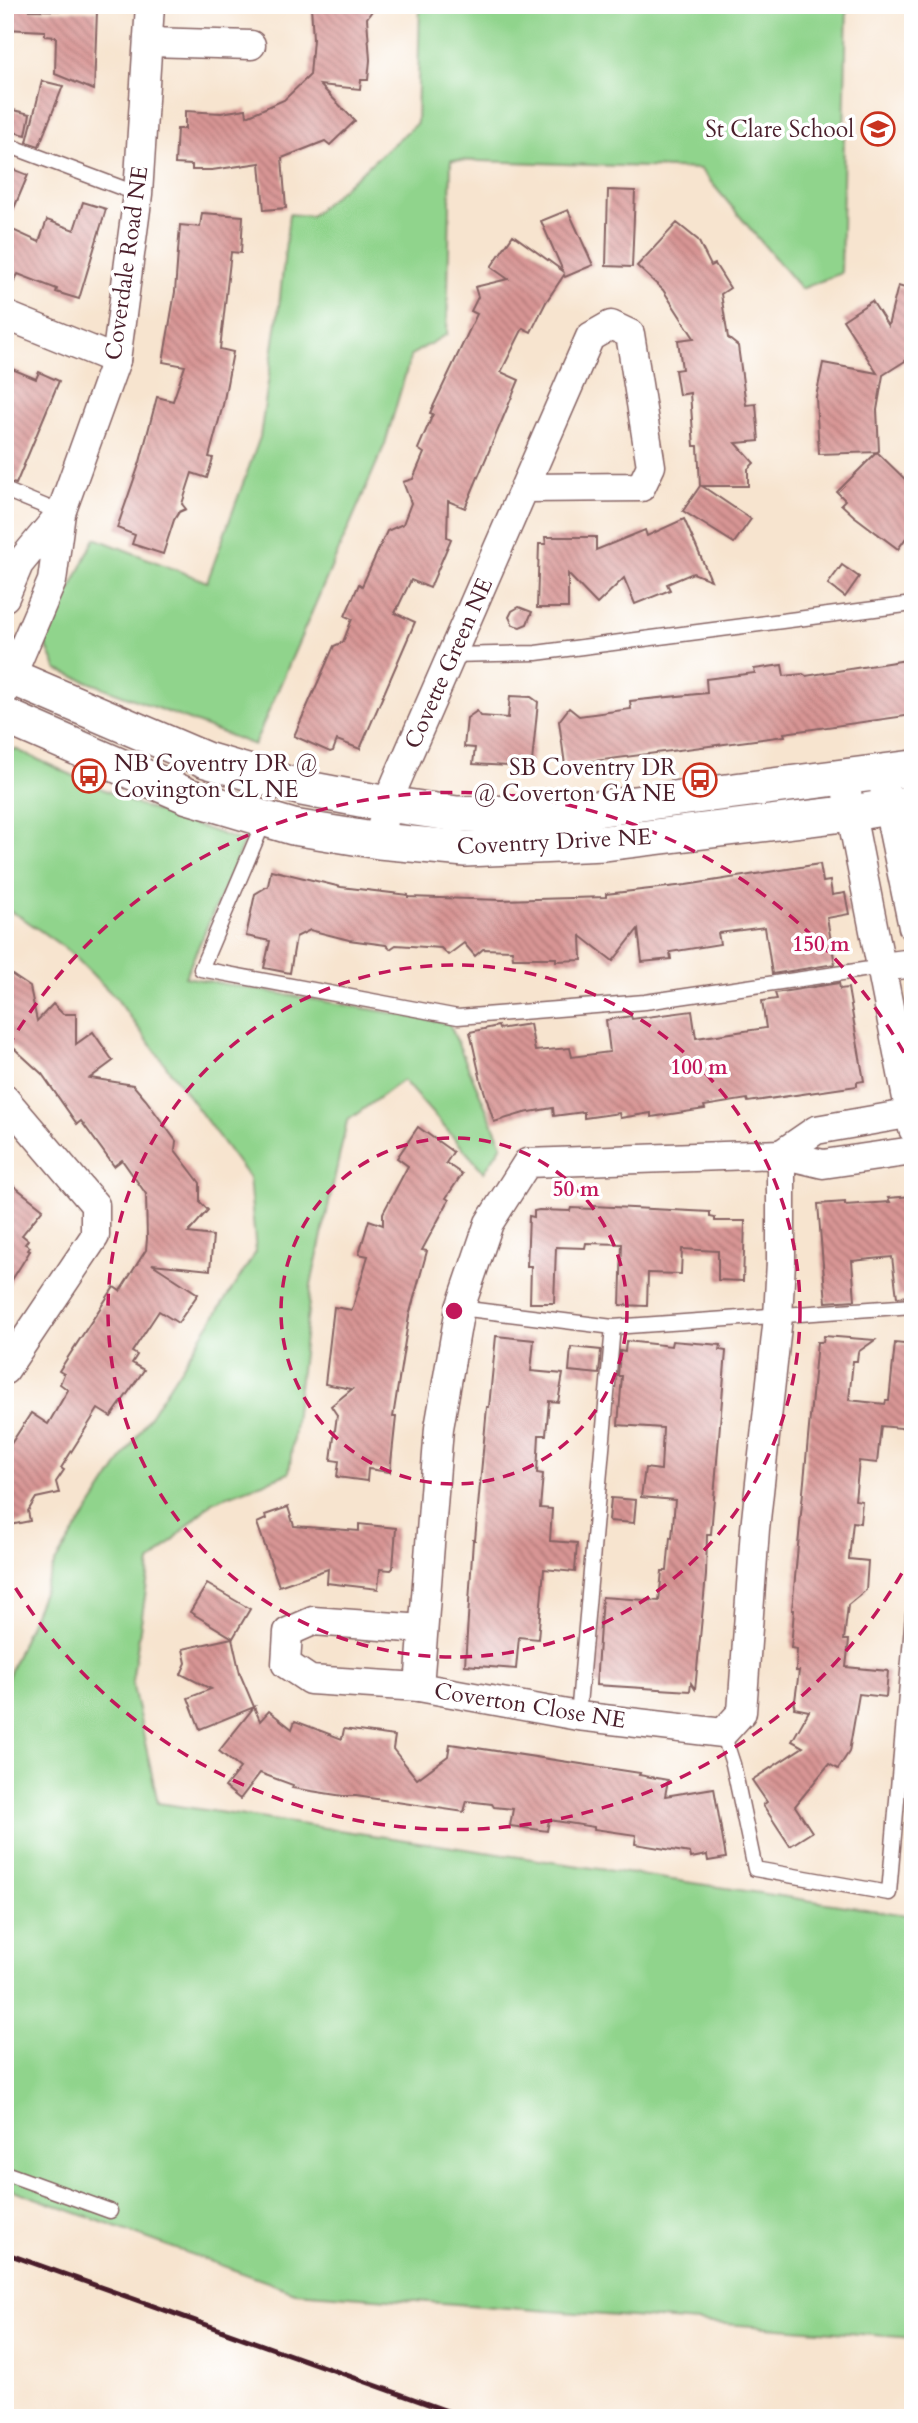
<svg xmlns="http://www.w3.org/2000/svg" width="918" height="2423" font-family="Cardo,serif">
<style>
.park{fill:#90d48c;stroke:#6d7a5c;stroke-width:2}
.building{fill:url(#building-back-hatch)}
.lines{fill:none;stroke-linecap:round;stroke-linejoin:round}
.service-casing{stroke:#876464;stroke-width:17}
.minor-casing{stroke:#876464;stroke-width:31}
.tertiary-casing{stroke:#876464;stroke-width:38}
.service{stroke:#fff;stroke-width:14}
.minor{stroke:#fff;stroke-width:28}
.tertiary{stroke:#fff;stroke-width:35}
.rail{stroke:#4a1f2b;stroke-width:5}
.ring{fill:none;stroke:#c2185b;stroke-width:3.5;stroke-dasharray:12 9}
.labels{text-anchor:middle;stroke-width:7;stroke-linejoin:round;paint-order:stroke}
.poi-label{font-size:23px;fill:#4a1f2b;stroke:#fff;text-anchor:end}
.street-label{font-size:23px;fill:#4a1f2b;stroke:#fff}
.centre{fill:#c2185b;stroke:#fff;stroke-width:3.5}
.ring-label{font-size:21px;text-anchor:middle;font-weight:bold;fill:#c2185b;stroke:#fff;stroke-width:7;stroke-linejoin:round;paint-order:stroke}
</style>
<defs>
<pattern id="building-back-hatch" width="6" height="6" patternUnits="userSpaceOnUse" patternTransform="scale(1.75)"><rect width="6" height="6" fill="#d89594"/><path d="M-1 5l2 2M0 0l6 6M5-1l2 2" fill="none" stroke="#b17979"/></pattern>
</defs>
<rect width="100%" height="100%" fill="#fff"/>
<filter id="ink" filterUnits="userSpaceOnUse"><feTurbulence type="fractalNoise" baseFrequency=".0143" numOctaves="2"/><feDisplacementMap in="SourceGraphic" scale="14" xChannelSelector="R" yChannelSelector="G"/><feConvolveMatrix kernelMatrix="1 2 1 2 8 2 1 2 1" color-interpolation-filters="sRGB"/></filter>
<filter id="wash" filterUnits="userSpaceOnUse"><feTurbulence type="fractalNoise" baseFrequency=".00686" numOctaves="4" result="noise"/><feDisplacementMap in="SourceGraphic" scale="28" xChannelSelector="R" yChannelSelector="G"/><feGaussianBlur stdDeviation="1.57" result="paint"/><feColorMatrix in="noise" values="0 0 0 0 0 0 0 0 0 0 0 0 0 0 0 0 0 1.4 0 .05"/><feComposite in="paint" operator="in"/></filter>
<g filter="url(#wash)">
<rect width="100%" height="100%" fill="#f7e4cf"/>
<!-- park -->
<g class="park">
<path d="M420 5H847L841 273 801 289 700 169 451 160 447 334 411 355 385 444 254 745 57 670 45 643 95 538 207 582 260 437 278 315 289 214 311 216 417 123Z"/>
<path d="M15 749 133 803 244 842 185 977 449 1023 502 1145 484 1172 403 1080 347 1121 311 1285 289 1473 212 1502 150 1563 132 1682 158 1803 913 1916V2338L295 2292 5 2187V1684L55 1563 256 1252 249 1178 116 998 69 951 21 917 5 909V755Z"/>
</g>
<g id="blocks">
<!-- building -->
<g class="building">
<path d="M5 5H29V10L97 11 94 90 55 74 56 37 45 36V31L5 29Z"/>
<path d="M311 5H376L367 18 370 60 368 80H361L360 89 320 85 355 121 330 145 325 141 282 158 286 208 264 210 260 163 212 170H192V165L175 164 177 129H185V111L221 113 246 109 247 116 284 100 310 75 313 39Z"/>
<path d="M42 81 63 86 39 146 27 142Z"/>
<path d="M5 108 30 114 26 135 5 130Z"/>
<path d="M5 166 28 175 6 227 39 242 47 220 74 230 83 202 106 209 79 299 56 292 57 289 18 274 5 299Z"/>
<path d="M608 190 635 191 632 267 606 266Z"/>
<path d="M568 210 593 265 565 277 564 275 546 302 531 332 523 328 501 372 519 380 465 508 448 501 447 537 451 539 430 588 411 580 395 613 415 622 360 749 337 740 333 751 330 752 294 736 334 646 343 642 352 619 345 616 359 584 362 586 387 531 403 524 411 503 403 482 413 479 424 453 418 449 433 414 430 413 477 314 471 311 478 297 475 287 508 279 491 267 513 235 563 271 541 221Z"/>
<path d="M202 213 243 216 241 253 231 252 220 349 233 352 223 405 209 457 213 458 207 478 192 473 182 504 186 509 179 512 174 520 163 554 132 544 135 535 117 528 140 462 157 397 173 401 185 366 163 362 175 292 180 225 200 227Z"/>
<path d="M677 223 698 240 711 266 715 264 730 288 721 294 728 338 738 346 746 405 756 404 759 441 736 443 754 463 748 469V486H702L751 519 734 543 683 511 700 486 698 446H694L690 393 679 395 675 370 682 369 678 340 694 338 663 290 637 266Z"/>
<path d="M898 286 913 290V356L883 375 877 410 879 451 877 452 913 487V543L906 538 898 549 854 516 841 504 845 500 837 492 877 452 819 454 816 397 823 363 877 373 843 320 872 301 888 326Z"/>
<path d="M5 366 36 379 39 372 59 381 16 484 5 481Z"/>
<path d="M684 519 711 580 693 573 667 584 670 590 635 604 624 578 597 604 568 574V608H537L539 544H546L545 537H596V550L645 530 647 536Z"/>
<path d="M842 565 859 577 845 597 828 584Z"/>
<path d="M519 607 532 612 527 624 520 627 513 625 509 617 512 611Z"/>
<path d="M913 659V715L784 733 785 736 565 765 559 721 569 708 579 716 631 709 630 701 707 693 706 679 755 673 754 669 782 665 784 676 803 674 806 676Z"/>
<path d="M510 696 531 697 538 702 532 762H526V767L473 764 475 748 464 747 467 718 477 711 481 716 508 718Z"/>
<path d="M820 864 823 882 830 881 832 895 845 893 849 914 827 918 835 964 772 974 765 927 718 933 720 944 670 952 671 959 642 962 638 929 613 961 581 936 582 960 556 961V958H513L512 950 483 949 475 956 464 943 448 955 441 948 396 945 390 949 386 945 349 940 310 930 296 937 290 973 264 968 270 941 246 936 255 894 268 886 271 870 341 887 408 895V897L502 900 606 897V894L686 885Z"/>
<path d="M5 970 30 987 37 1021 53 1004 63 1014H76V1044L93 1032 113 1061 90 1078 133 1085 146 1100 176 1141 175 1150 200 1183V1202L208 1210 188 1233 213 1236 210 1270 152 1264 198 1294 178 1323 159 1311 132 1352 137 1355 132 1363 144 1370 111 1417 98 1409 61 1468 64 1470 56 1482 59 1493 36 1498 28 1511 30 1521 5 1526V1453L31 1413 48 1424 68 1390 60 1384 64 1374 59 1371 114 1287 120 1291 146 1250 147 1239 146 1194 122 1160 114 1166 81 1121 77 1124 42 1074 5 1040Z"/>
<path d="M839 983 840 989 848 988 864 1081 857 1082V1086L748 1102 747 1099 704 1106 705 1109 651 1117V1113L620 1118 619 1113 584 1118V1112L554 1116 553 1108 524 1113 494 1122 481 1081 470 1032 498 1026 499 1029 530 1024 535 1051 570 1048 572 1057 610 1052 606 1020 631 1016 632 1019 692 1011 696 1038 766 1028 762 1001 777 999 775 993Z"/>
<path d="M418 1127 453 1152 446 1163 462 1174 446 1198 449 1200 422 1250 427 1251 409 1316 393 1417H396L390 1472 368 1469 367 1481 337 1477 339 1461 331 1460 337 1415 331 1406 352 1389 325 1384 334 1307 352 1310 368 1256 359 1254 369 1220 383 1225V1213L408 1166 397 1158Z"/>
<path d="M5 1179 43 1209 22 1235 28 1240 25 1244 30 1247 28 1250 30 1251 5 1291Z"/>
<path d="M913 1196V1296L897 1297 892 1257 852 1261 855 1300 826 1302 818 1204 845 1202V1205L890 1202 888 1198Z"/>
<path d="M593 1206 710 1212V1217L715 1218V1221H745L743 1281 718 1280V1251L682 1249 681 1274 648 1273 647 1306 620 1305 622 1244 586 1243 585 1248 556 1247 554 1303H530L531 1266H527L529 1216 534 1217V1211L539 1210 570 1211 571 1208 593 1209Z"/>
<path d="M496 1336 534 1340 531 1371 563 1374 558 1402 549 1401 546 1435H539L537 1473 543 1474 540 1508 552 1509 550 1541 577 1543 575 1572 544 1569 538 1639 519 1637 516 1669 465 1665 473 1540H475L487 1407H489Z"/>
<path d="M824 1336 875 1340 858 1352 857 1361H853L849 1400 885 1404 886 1401H889L895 1343 913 1345V1412L911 1429 881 1426 877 1463 859 1461 855 1500 862 1501 860 1523 853 1522 849 1559 868 1561 866 1590 848 1605 844 1640H849L846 1667 888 1671 886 1697 859 1694 849 1752 838 1769 829 1764 795 1806 812 1832 790 1846 763 1805 767 1802 752 1780 803 1747 792 1741 809 1711 794 1708 799 1671H796L797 1649 791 1648 794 1610H792L817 1342H823Z"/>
<path d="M626 1341 671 1346 672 1341 696 1343 721 1345 720 1350 726 1351 711 1534H707L706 1575 696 1680 695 1689 691 1683 690 1691 596 1685 602 1597 659 1601 662 1571H667L670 1537 672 1538 675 1500 641 1497 645 1468 661 1470 663 1428 618 1425 622 1376H618L620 1351 625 1352Z"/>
<path d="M571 1347 601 1350 599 1374 569 1371Z"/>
<path d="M611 1498 636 1500 634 1523 609 1521Z"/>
<path d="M288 1507 294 1526 359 1531V1524L396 1528 393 1568 391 1570 380 1569 378 1589 327 1583 328 1569 279 1586 257 1523 266 1519 265 1515Z"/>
<path d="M207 1584 250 1609 233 1638 190 1612Z"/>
<path d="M232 1638 240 1674 260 1721 269 1711 292 1729 295 1721 342 1739 344 1729 395 1736 393 1749 417 1779 448 1756 450 1744 640 1773 639 1775 668 1780 665 1796 714 1788 726 1858 708 1861 707 1855 691 1858 690 1853 635 1844 636 1835 594 1829V1827L549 1820 547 1831 510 1826 513 1809 494 1807 492 1804 467 1801 464 1812 356 1796H343L292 1788 293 1785 260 1773 240 1799 225 1787 240 1768 219 1751 254 1707 200 1729 188 1698 211 1689 181 1674 186 1663 183 1649Z"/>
</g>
</g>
</g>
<g filter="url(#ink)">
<use href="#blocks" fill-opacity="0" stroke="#876464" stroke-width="2"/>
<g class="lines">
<defs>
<g id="service">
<path d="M5 144 138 194"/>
<path d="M5 490 61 513"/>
<path d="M451 655 536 653 913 604"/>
<path d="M265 819 201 969 458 1017 645 1002 883 967"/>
<path d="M460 1308 613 1327 913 1306"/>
<path d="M578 1716 613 1327"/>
<path d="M723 1733 733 1764 755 1869 889 1893 913 1614"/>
<path d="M5 2173 110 2211"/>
</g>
<g id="minor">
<path d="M149 42 251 45"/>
<path d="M5 315 116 360"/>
<path d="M5 597 19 564 61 513"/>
<path d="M5 691 52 581 61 513 116 360 138 194 150 5"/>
<path d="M881 773 913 927"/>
<path d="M844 778 913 1129"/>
<path d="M382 825 387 804 397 780 590 337 611 325 630 334 651 466 641 487 525 488"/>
<path d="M883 967 913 963"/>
<path d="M5 1099 95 1205V1236L5 1370"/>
<path d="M781 1154V1261L778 1317 755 1529 742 1712 723 1733 578 1716 419 1687 439 1428 460 1308 489 1223 527 1163 781 1154 823 1164 913 1151"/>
<path d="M781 1154 816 1130 913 1113"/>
<path d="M419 1687 310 1680 286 1664 288 1632 313 1621 423 1629"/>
</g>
<g id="tertiary">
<path d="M5 674 206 760 302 788 387 804 457 814 548 813 595 809 913 768"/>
<path d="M5 716 188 796 293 827 379 841 465 849 605 843 852 813 913 803"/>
</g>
</defs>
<!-- service casing -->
<use href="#service" class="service-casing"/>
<!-- minor casing -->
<use href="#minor" class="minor-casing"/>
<!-- tertiary casing -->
<use href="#tertiary" class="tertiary-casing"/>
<!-- service -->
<use href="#service" class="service"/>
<!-- minor -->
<use href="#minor" class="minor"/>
<!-- tertiary -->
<use href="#tertiary" class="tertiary"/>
<!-- rail -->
<path class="rail" d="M5 2253 467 2418"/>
</g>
</g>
<!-- distance rings -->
<g class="ring">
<circle cx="454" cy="1311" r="173"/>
<circle cx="454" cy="1311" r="346"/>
<path d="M912 1555A519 519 0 0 1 7 1574M7 1048A519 519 0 0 1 912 1067"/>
</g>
<!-- icons -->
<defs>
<symbol id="school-ring" viewBox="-11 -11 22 22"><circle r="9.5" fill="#fff" stroke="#c8321e" stroke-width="1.5"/><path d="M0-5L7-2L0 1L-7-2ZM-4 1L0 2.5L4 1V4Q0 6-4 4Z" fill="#c8321e"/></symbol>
<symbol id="bus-ring" viewBox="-11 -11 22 22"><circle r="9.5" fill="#fff" stroke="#c8321e" stroke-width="1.5"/><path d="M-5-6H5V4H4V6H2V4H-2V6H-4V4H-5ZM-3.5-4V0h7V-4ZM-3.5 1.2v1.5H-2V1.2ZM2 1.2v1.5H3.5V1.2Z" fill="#c8321e"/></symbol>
</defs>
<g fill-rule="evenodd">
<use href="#school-ring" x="859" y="110" width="38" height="38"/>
<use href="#bus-ring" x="70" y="757" width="38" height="38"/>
<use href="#bus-ring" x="681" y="761" width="38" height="38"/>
</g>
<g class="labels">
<!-- poi labels -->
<g class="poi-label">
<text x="854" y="137">St Clare School</text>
<text x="114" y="771" text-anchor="start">NB Coventry DR @<tspan x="114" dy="26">Covington CL NE</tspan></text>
<text x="676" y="775">SB Coventry DR<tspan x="676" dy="26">@ Coverton GA NE</tspan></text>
</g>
<!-- street labels -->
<g class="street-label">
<text transform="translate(126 263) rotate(-82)" y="8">Coverdale Road NE</text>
<text transform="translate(448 663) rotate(-66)" y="8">Covette Green NE</text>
<text transform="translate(554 841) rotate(-3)" y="8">Coventry Drive NE</text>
<text transform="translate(530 1705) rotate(9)" y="8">Coverton Close NE</text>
</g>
</g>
<circle cx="454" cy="1311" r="10" class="centre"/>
<g class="ring-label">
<text x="821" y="951">150 m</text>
<text x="699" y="1074">100 m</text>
<text x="576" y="1196">50 m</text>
</g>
<!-- margin -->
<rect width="918" height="2423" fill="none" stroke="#fff" stroke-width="28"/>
</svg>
